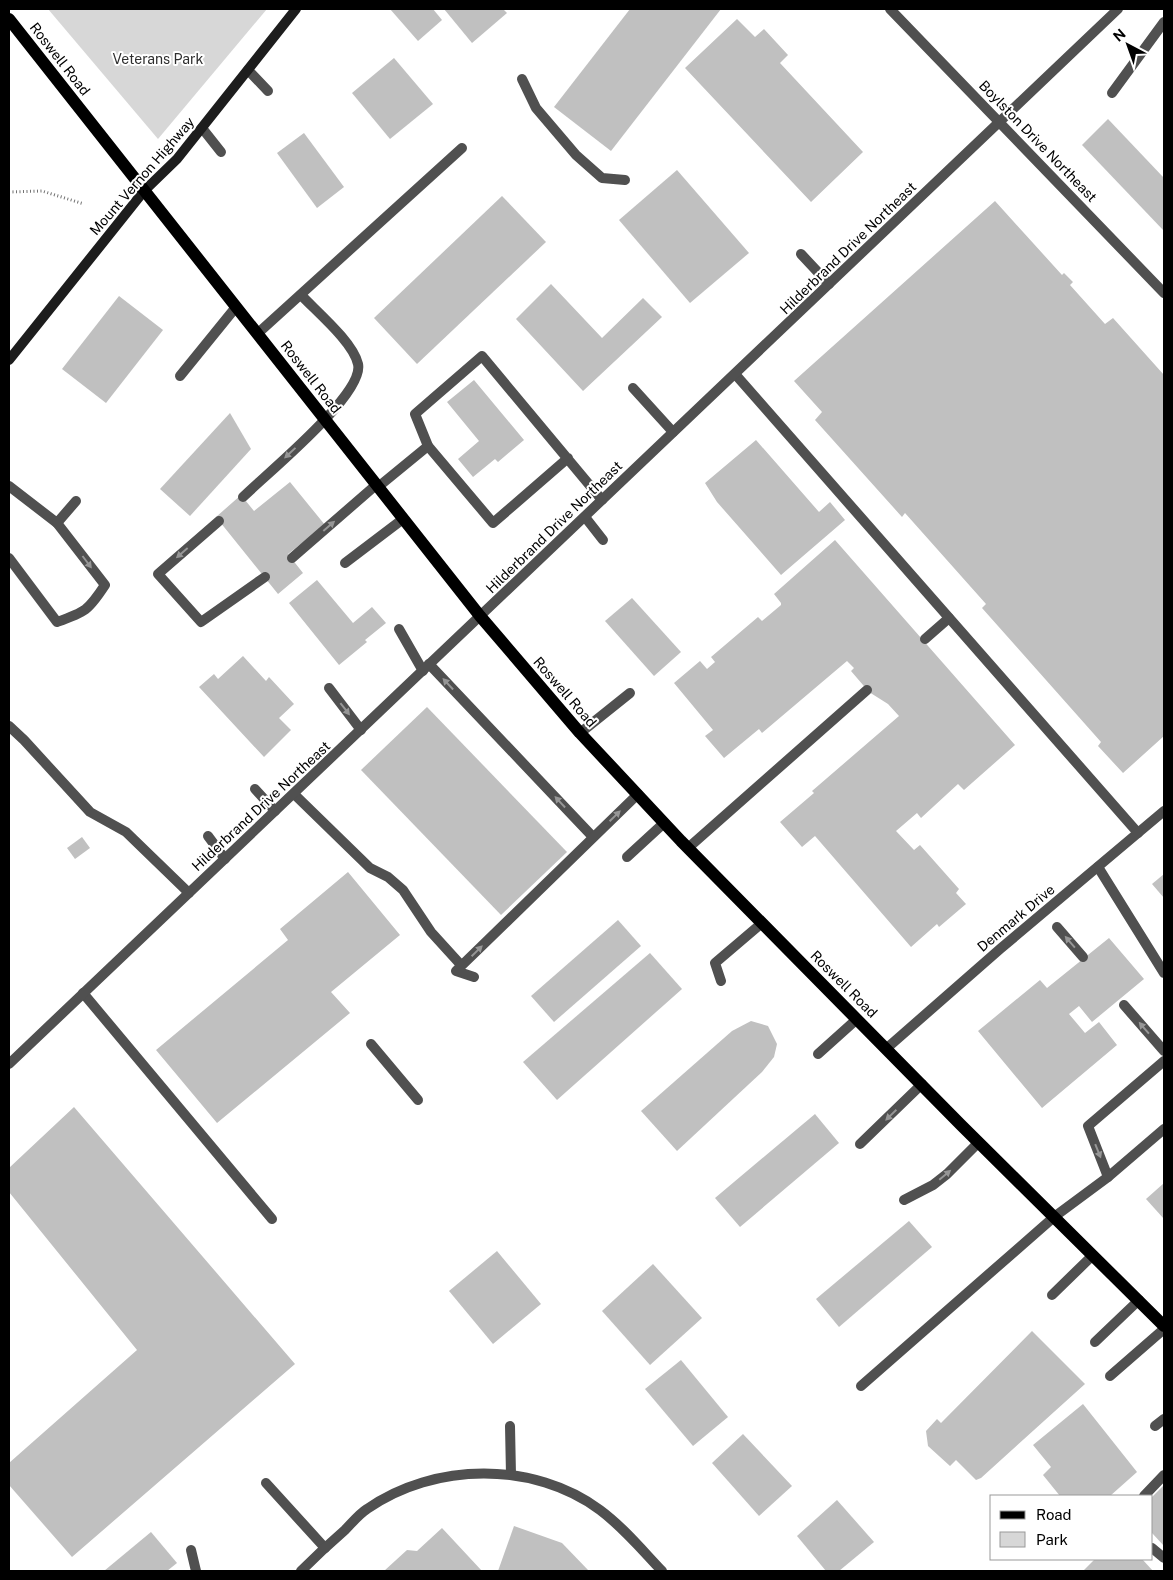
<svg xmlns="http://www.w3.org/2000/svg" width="1173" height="1580" font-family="'Public Sans',sans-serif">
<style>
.green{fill:#d7d7d7}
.building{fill:#c0c0c0}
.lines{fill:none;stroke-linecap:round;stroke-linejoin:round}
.path{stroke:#727272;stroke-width:3;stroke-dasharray:1 2.5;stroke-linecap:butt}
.lane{stroke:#505050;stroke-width:10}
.street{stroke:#505050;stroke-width:10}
.secondary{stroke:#1d1d1d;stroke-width:10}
.primary{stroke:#000;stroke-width:12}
.oneway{fill:#969696}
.labels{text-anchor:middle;stroke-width:4;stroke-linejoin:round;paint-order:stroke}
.street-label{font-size:14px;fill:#000;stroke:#fff}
.park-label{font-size:14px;fill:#2e2e2e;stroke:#fff}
</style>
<rect width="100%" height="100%" fill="#fff"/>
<!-- green -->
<path class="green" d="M48 9H267L158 139Z"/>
<!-- building -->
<g class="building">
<path d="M390 9H433L442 20 418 41Z"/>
<path d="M444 9H503L507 13 472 43Z"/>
<path d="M630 9H721L611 151 554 107Z"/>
<path d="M737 19 755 37 764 29 788 55 780 63 863 152 811 202 685 68Z"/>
<path d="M394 58 433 104 390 139 352 93Z"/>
<path d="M1108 119 1164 178V231L1082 145Z"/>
<path d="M304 133 344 187 317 208 277 153Z"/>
<path d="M677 170 749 253 690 303 619 220Z"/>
<path d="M502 196 546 242 417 364 374 318Z"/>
<path d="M995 201 1062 275 1064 273 1073 282 1070 285 1105 324 1113 318 1164 375V736L1123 773 1098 746 1101 742 982 608 986 604 905 513 902 517 815 420 822 412 794 381Z"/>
<path d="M551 284 602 338 643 298 662 317 583 391 516 319Z"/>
<path d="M119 296 163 330 106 403 62 369Z"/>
<path d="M474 380 524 440 498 462 495 459 473 477 458 459 479 441 447 402Z"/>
<path d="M230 413 251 449 190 516 160 489Z"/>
<path d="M756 440 819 512 830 502 845 520 781 575 717 502 705 483Z"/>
<path d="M290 482 325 525 288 554 303 573 278 594 216 517 241 495 254 511Z"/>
<path d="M835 540 1015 745 964 790 958 784 921 818 917 813 896 831 914 850 920 845 959 889 956 893 966 904 939 927 937 924 911 947 815 836 802 847 780 822 814 793 812 791 899 716 888 704 869 692 851 671 854 668 847 661 762 733 759 729 724 758 705 736 713 730 674 683 700 661 707 669 715 662 711 657 758 617 762 621 781 605V603L774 594Z"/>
<path d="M317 580 353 623 372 607 386 623 365 640 367 642 339 665 289 603Z"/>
<path d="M632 598 681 652 654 676 605 621Z"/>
<path d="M243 656 266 681 269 677 294 704 279 718 291 730 264 757 199 687 214 674 218 679Z"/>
<path d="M427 707 567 852 501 915 361 770Z"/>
<path d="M82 837 90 848 75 859 67 848Z"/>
<path d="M348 872 400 935 331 992 350 1013 217 1123 156 1050 288 940 280 929Z"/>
<path d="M1164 874V898L1152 884Z"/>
<path d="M618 920 641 946 554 1022 531 996Z"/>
<path d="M1109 938 1144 979 1092 1022 1079 1006 1069 1014 1085 1033 1099 1022 1117 1045 1042 1108 978 1031 1040 980 1047 988Z"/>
<path d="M650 953 682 989 557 1100 523 1062Z"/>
<path d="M751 1021 768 1026 777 1044 774 1057 762 1072 677 1151 641 1111 732 1031Z"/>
<path d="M74 1107 295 1364 72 1557 9 1485V1463L137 1350 9 1192V1168Z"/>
<path d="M815 1114 839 1143 740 1227 715 1198Z"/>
<path d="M1164 1183V1219L1146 1199Z"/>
<path d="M909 1221 932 1247 839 1327 816 1299Z"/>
<path d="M497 1251 541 1304 493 1344 449 1291Z"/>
<path d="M653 1264 702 1318 650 1365 602 1311Z"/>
<path d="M1032 1331 1085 1384 981 1478 976 1480 956 1460 950 1466 928 1446 926 1431 937 1419 941 1423Z"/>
<path d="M681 1360 728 1417 693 1446 645 1389Z"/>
<path d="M1083 1404 1137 1472 1110 1496H1060L1043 1475 1051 1467 1033 1445Z"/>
<path d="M743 1434 792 1486 759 1516 712 1463Z"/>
<path d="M1164 1485V1546L1152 1533V1497Z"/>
<path d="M837 1500 874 1542 839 1571H826L797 1536Z"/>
<path d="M514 1526 562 1543 589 1571H498Z"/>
<path d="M442 1528 482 1571H384L407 1550 417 1551Z"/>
<path d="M151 1532 177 1563 167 1571H104Z"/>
<path d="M1095 1559H1142L1153 1571H1083Z"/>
</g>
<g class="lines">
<!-- path -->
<path class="path" d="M9 192 42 191 84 204"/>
<!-- lane -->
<g class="lane">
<path d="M248 70 268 91"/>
<path d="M522 79 536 108 576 155 602 178 625 180"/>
<path d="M1112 93 1164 22"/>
<path d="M202 128 221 152"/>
<path d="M801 254 829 284"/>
<path d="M257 334 462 148"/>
<path d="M735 374 1138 833"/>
<path d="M180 376 236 307"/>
<path d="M633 388 673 432"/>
<path d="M568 458 493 523 428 446 415 414 482 356 602 500"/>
<path d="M9 486 57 523 76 501"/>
<path d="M378 487 428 446"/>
<path d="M243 497C265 475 365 394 358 364 353 342 317 312 301 295"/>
<path d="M585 517 603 540"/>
<path d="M219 521 158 574 201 622 265 577"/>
<path d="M9 558 57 622C85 612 88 611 105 585L57 523"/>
<path d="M292 558 376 485"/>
<path d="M345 563 403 519"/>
<path d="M399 629 423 671"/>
<path d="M925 639 949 618"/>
<path d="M429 664 593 837"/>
<path d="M329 688 361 730"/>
<path d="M9 726 24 740 90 812 126 832 189 893"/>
<path d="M580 733 630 693"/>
<path d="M255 789 275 811"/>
<path d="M294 794 370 868 388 877 403 890 431 932 461 965"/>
<path d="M208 836 225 859"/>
<path d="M688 848 867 690"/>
<path d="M627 857 664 823"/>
<path d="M1098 867 1164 973"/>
<path d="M1057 927 1083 957"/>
<path d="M474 977 456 971 638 794"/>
<path d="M721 981 715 963 762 923"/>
<path d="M83 993 272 1219"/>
<path d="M1124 1005 1164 1051"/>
<path d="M371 1044 418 1100"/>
<path d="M818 1054 857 1019"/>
<path d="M860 1144 922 1084"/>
<path d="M1108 1177 1088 1126 1164 1061"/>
<path d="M904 1200 933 1185 947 1174 979 1142"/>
<path d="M1052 1295 1093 1255"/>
<path d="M1095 1342 1139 1300"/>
<path d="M1110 1376 1164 1329"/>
<path d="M861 1386 1054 1217 1108 1177 1164 1129"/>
<path d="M510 1426 511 1475"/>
<path d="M1155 1426 1164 1419"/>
<path d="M266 1483 325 1548"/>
<path d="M1144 1496 1164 1475"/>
<path d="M1152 1548 1164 1558"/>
<path d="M191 1550 196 1571"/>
</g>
<!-- street -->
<g class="street">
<path d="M890 9 1164 293"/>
<path d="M887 1048 1000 949 1164 811"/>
<path d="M9 1064 1118 9"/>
<path d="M301 1571C315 1557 330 1543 345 1530 352 1523 359 1514 367 1509 434 1462 534 1461 600 1510 623 1527 642 1550 662 1571"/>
</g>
<!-- secondary -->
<path class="secondary" d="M9 360 144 191 177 159 296 9"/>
<!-- primary -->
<path class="primary" d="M9 19 480 616 580 733 681 841 961 1125 1164 1326"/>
</g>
<!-- one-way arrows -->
<defs><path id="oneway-solid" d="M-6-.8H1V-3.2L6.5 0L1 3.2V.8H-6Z" transform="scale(1.25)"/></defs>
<g class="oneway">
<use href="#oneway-solid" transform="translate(290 453) rotate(137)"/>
<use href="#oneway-solid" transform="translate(329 526) rotate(-41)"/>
<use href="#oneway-solid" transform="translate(182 553) rotate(139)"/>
<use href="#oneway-solid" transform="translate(87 562) rotate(53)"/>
<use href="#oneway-solid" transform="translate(448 684) rotate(-133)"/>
<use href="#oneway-solid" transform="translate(345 709) rotate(52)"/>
<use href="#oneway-solid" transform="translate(560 802) rotate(-133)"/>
<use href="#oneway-solid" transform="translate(615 816) rotate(-44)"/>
<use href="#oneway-solid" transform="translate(1070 942) rotate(-131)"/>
<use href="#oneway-solid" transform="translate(477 951) rotate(-44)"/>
<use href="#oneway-solid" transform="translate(1144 1028) rotate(-131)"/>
<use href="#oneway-solid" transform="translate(891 1115) rotate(136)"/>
<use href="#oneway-solid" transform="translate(1098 1151) rotate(68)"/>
<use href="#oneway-solid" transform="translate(945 1175) rotate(-40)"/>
</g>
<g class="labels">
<!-- street labels -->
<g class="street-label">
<text transform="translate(60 59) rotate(52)" y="5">Roswell Road</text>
<text transform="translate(1038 141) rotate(46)" y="5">Boylston Drive Northeast</text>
<text transform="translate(142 176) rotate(-49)" y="5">Mount Vernon Highway</text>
<text transform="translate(848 248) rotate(-44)" y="5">Hilderbrand Drive Northeast</text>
<text transform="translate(311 377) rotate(52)" y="5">Roswell Road</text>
<text transform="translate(554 527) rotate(-44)" y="5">Hilderbrand Drive Northeast</text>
<text transform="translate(565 692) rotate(49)" y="5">Roswell Road</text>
<text transform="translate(261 806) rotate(-43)" y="5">Hilderbrand Drive Northeast</text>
<text transform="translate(1016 918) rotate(-40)" y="5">Denmark Drive</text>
<text transform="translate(844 984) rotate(45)" y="5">Roswell Road</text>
</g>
<!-- park labels -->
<g class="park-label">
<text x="158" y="64">Veterans Park</text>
</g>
</g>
<!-- border -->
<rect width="1173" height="1580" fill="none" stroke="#000000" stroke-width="20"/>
<!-- legend -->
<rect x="990" y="1495" width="162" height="65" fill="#ffffff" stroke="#999999"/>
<rect x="1000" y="1511" width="25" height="8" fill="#000000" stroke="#999999"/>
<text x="1036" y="1520" font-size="15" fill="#000000">Road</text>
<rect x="1000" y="1532" width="25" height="15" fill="#d7d7d7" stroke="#999999"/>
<text x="1036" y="1545" font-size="15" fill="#000000">Park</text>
<!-- north arrow -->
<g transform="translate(1128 45) rotate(319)" stroke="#ffffff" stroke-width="4" paint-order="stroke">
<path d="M0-4L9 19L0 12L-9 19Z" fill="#000000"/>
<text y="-8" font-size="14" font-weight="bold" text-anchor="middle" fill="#000000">N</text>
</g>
</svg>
